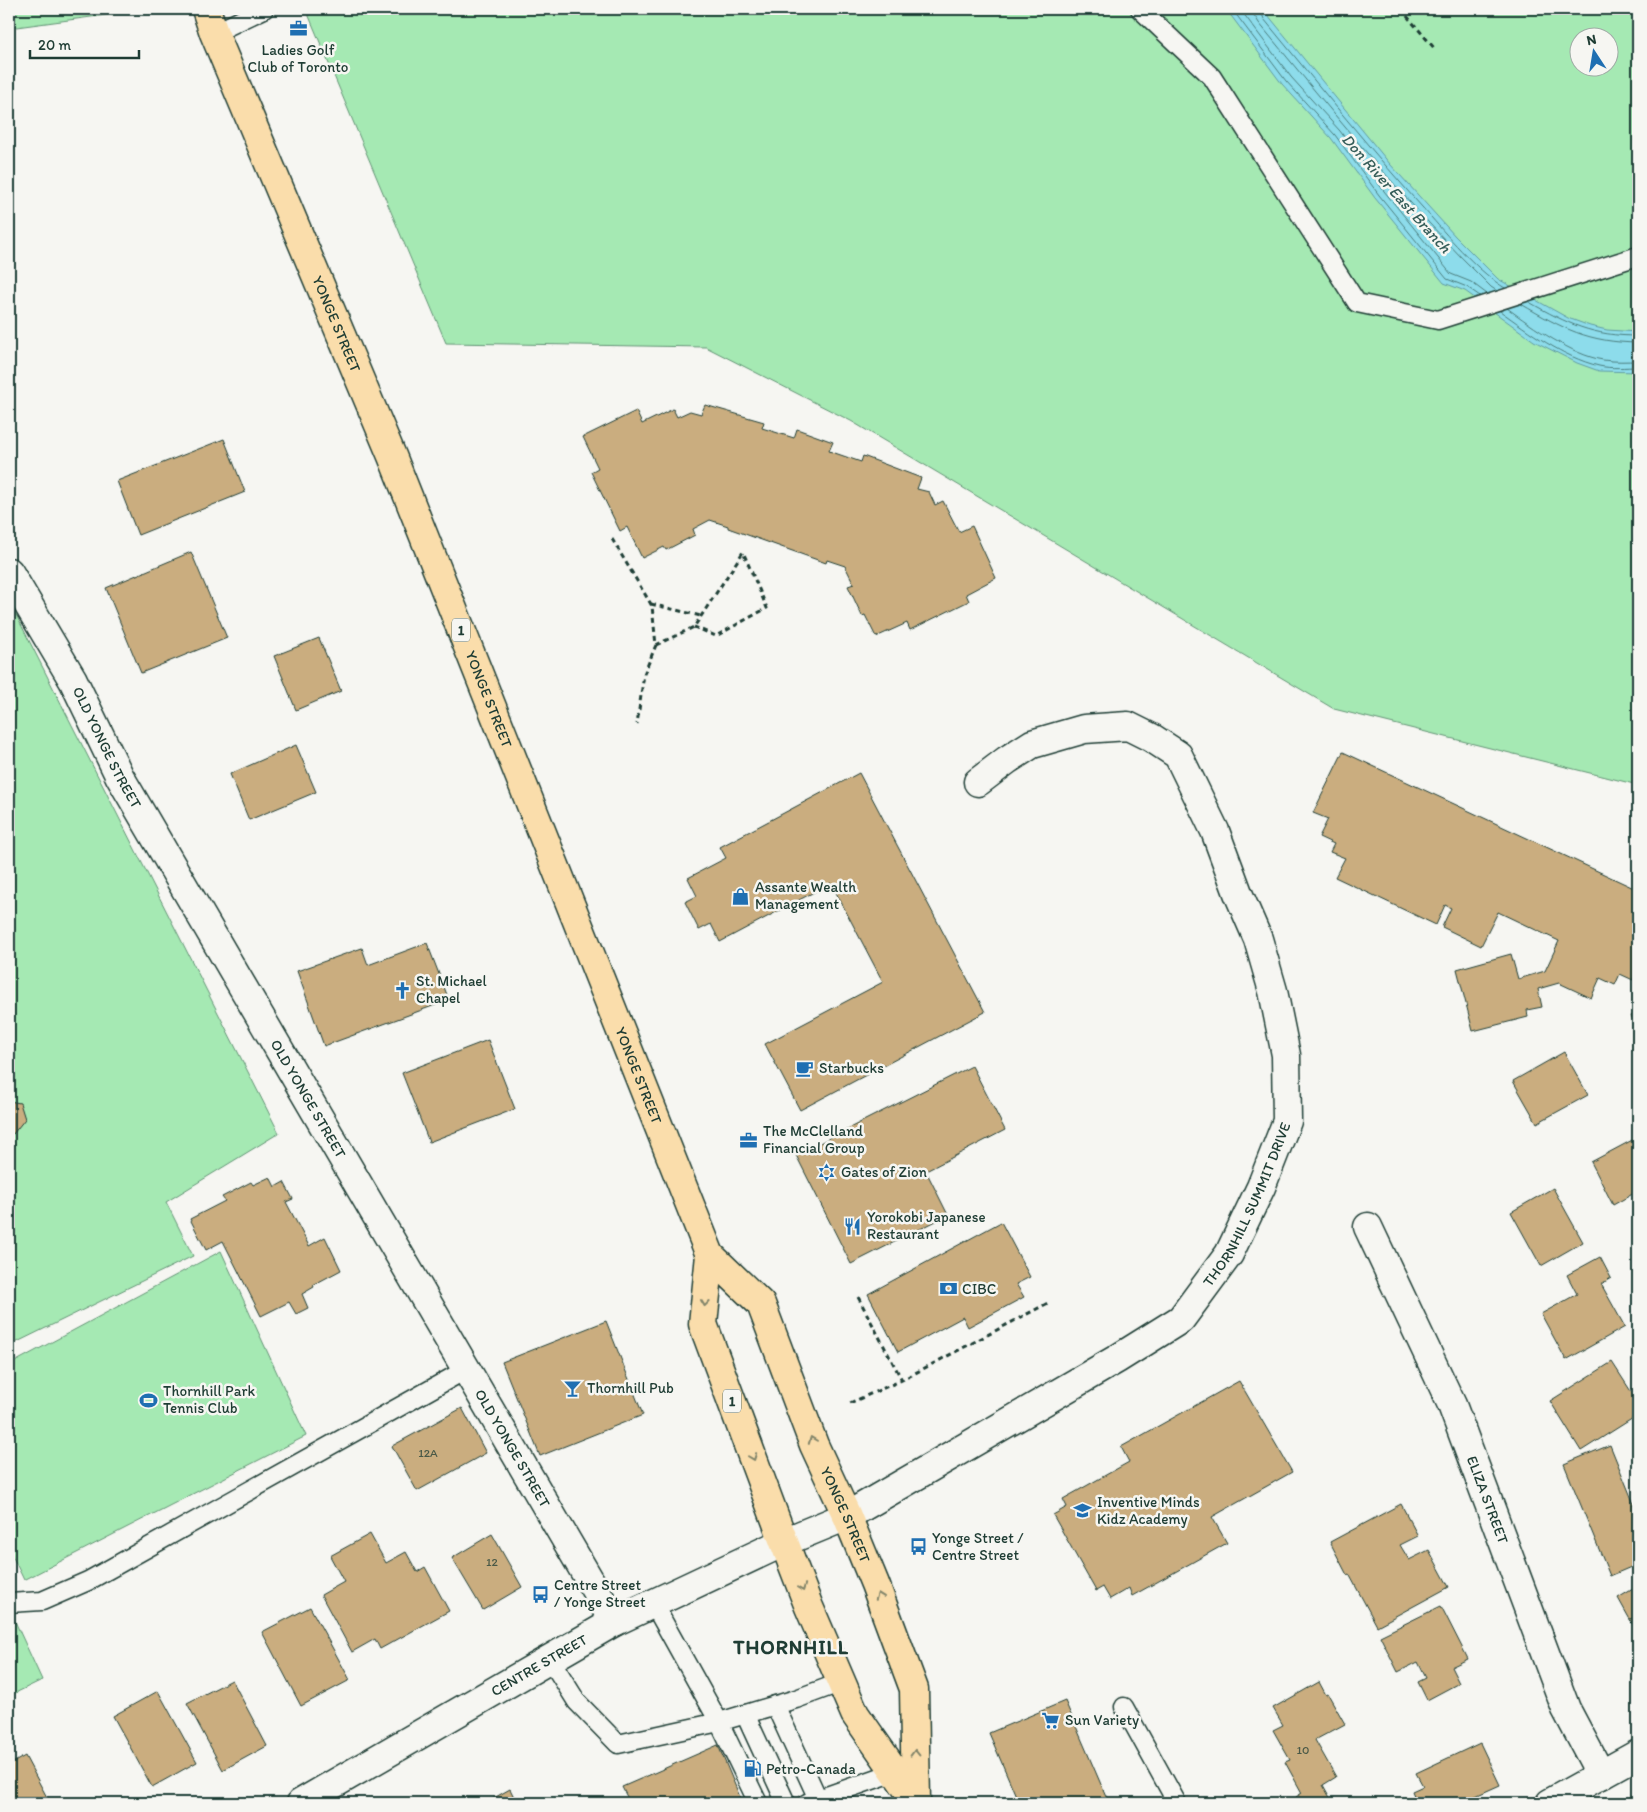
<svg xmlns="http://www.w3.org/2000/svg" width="1647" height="1812" font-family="Itim,sans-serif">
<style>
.green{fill:#a5e9b3;stroke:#629374;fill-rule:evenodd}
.water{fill:#8ddceb;stroke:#619ca2}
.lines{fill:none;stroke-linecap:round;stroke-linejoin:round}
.shore{stroke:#4b7d7d;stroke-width:1}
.building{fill:#caad7f;stroke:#1f3d34}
.service-casing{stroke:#1f3d34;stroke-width:21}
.minor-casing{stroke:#1f3d34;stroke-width:31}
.secondary-casing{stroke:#1f3d34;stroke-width:31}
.primary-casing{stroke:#1f3d34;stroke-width:31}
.path{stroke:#1f3d34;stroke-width:3;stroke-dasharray:5 4;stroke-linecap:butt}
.service{stroke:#f6f6f2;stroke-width:18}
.minor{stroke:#f6f6f2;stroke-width:28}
.secondary{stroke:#f6f6f2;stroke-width:28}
.primary{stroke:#faddab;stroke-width:28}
.oneway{stroke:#82856a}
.labels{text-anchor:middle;stroke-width:5;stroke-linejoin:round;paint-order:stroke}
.number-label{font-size:12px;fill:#4a5947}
.shield{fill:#f6f6f2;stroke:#60746d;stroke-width:1}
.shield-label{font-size:14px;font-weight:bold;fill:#1f3d34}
.poi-label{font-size:15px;fill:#1f3d34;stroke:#f6f6f2;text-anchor:start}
.street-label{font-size:15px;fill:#1f3d34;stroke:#f6f6f2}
.water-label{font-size:16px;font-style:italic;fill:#355d59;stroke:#f6f6f2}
.district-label{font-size:20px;font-weight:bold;letter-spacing:1px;fill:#1f3d34;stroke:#f6f6f2}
</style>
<rect width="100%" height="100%" fill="#f6f6f2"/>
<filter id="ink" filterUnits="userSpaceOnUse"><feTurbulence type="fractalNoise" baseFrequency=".02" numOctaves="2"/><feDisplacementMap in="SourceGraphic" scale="10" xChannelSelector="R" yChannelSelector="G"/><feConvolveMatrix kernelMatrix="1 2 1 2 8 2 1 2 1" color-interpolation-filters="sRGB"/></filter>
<g filter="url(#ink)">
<!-- green -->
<g class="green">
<path d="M9 9H135L136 11 9 28Z"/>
<path d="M306 9H1638V785L1334 709 851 421 706 347 446 343ZM1580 38H1610V68H1580Z"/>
<path d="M9 601 279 1133 166 1202 193 1256 9 1346Z"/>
<path d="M221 1251 306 1436 24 1580 9 1549V1365Z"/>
<path d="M9 1617H13L42 1680 9 1696Z"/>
</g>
<!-- water -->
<path class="water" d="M1226 9H1263L1390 164 1455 236 1498 279 1568 318 1590 326 1607 330 1638 332V372L1599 371 1577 363 1534 341 1465 291 1444 283 1375 198 1331 138 1282 84Z"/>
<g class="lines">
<!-- shore -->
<g class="shore">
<path d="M1232 9 1286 81 1335 135 1379 195 1447 279 1467 287 1480 296"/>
<path d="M1240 9 1291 77 1340 131 1384 191 1451 274 1471 282 1487 294"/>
<path d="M1253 9 1254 15 1259 23C1334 114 1407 205 1491 287L1497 291"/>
<path d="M1260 9 1264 19C1319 86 1373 153 1431 217 1450 239 1481 274 1505 288"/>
<path d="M1529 302C1568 324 1592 336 1638 336"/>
<path d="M1521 304C1564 329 1587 342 1638 343"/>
<path d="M1507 308C1533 327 1572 355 1603 360 1615 362 1627 361 1638 361"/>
<path d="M1500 311C1530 332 1562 357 1599 366 1612 369 1625 367 1638 367"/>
</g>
</g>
<!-- building -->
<g class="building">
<path d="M705 405 764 422 762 428 794 438 797 429 833 442 829 451 861 462 863 456 921 478 917 489 929 492 935 505 943 501 959 532 972 526 996 578 966 594 969 601 910 630 907 623 876 637 865 615 862 616 848 586 854 584 845 566 827 560 826 563 728 528V526L710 520 693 529 695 535 666 550 664 547 642 558 627 527 620 531 591 472 598 468 583 437 636 411 642 424 673 409 677 417 690 411 701 414Z"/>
<path d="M224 439 245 492 138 535 117 481Z"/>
<path d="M191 552 227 638 141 673 106 588Z"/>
<path d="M319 638 341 691 296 710 274 656Z"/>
<path d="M296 745 316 792 249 820 230 774Z"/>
<path d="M1343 752 1638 890V967L1633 980 1620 974 1615 985 1600 978 1591 998 1559 983 1538 989 1542 1007 1527 1010 1528 1017 1473 1031 1457 969 1511 954 1518 979 1545 971 1559 941 1498 912 1481 946 1442 927 1451 908 1445 905 1436 925 1335 877 1345 858 1330 852 1334 844 1319 837 1328 819 1313 813Z"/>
<path d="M859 773 985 1012 800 1110 765 1044 883 982 831 883 720 942 711 924 699 930 685 902 697 896 688 878 726 858 720 847Z"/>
<path d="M427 943 449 1000 324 1046 297 971 362 948 368 965Z"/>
<path d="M1638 1012V1029L1631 1016Z"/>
<path d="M488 1040 515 1109 429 1142 402 1073Z"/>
<path d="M1564 1052 1588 1095 1537 1123 1513 1081Z"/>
<path d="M972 1066 1005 1130 926 1171 948 1215 851 1264 796 1155Z"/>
<path d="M9 1101 20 1103 25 1119 13 1134 9 1133Z"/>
<path d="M1638 1137V1191L1613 1205 1591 1162Z"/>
<path d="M270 1177 275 1187 284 1182 293 1199 286 1202 309 1246 325 1237 341 1270 313 1285 314 1287 302 1294 308 1308 296 1314 289 1302 261 1316 223 1241 206 1250 190 1219 225 1201 222 1197 251 1182 253 1185Z"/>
<path d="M1553 1188 1583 1242 1541 1266 1511 1212Z"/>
<path d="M1001 1222 1030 1277 1016 1284 1024 1297 968 1327 963 1317 898 1352 868 1294Z"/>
<path d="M1600 1257 1611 1278 1601 1284 1625 1327 1566 1360 1541 1314 1577 1294 1567 1275Z"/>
<path d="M606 1321 643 1415 540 1456 502 1362Z"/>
<path d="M1612 1362 1632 1393 1638 1390V1415L1581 1451 1550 1401Z"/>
<path d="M1239 1381 1292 1472 1212 1517 1227 1543 1132 1596 1129 1588 1110 1599 1103 1587 1096 1591 1053 1515 1067 1507 1063 1499 1129 1462 1121 1447Z"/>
<path d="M462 1408 486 1453 417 1491 392 1446Z"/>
<path d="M1610 1445 1638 1514V1564L1610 1576 1564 1464Z"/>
<path d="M1401 1504 1418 1536 1400 1545 1409 1560 1429 1550 1449 1587 1377 1626 1349 1574 1347 1575 1330 1542Z"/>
<path d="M370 1534 386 1563 406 1552 417 1572 425 1567 449 1611 380 1649 375 1639 352 1652 321 1595 344 1582 330 1556Z"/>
<path d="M492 1534 522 1587 483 1610 452 1558Z"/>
<path d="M1638 1586V1634L1618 1598Z"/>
<path d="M1441 1606 1468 1659 1451 1667 1459 1683 1427 1700 1418 1682 1426 1678 1418 1662 1398 1672 1380 1636Z"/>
<path d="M310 1607 350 1680 301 1706 262 1632Z"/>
<path d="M232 1680 267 1746 223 1770 187 1703Z"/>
<path d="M1319 1682 1326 1695 1328 1694 1345 1724 1315 1740 1336 1777 1323 1785 1333 1803H1300L1296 1797 1302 1793 1285 1762 1290 1760 1273 1730 1283 1725 1273 1708Z"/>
<path d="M158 1691 197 1762 152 1787 113 1716Z"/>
<path d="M1065 1701 1109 1803H1019L989 1733Z"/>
<path d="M1480 1743 1500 1785 1460 1803H1417L1412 1791 1423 1786 1416 1773Z"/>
<path d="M718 1745 740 1797 727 1803H630L622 1787Z"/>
<path d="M25 1756 50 1803H9V1765Z"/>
<path d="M510 1789 517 1803H485Z"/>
</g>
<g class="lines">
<defs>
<g id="service">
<path d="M1140 9 1212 77 1357 303 1438 320 1638 256"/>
<path d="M214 33 264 9"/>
<path d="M9 1603 42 1601 88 1581 467 1369"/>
<path d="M550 1659 577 1702 618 1744 719 1722 653 1603"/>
<path d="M775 1705 818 1799"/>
<path d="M1124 1707 1177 1803"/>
<path d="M745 1714 786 1803"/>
<path d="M758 1803 719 1722 796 1699 842 1682"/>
<path d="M807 1803 895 1772"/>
</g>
<g id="minor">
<path id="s1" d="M9 572 73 680 120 777 614 1622"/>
<path id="s2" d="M1368 1227 1452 1405 1566 1709 1601 1775"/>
<path id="s3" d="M847 1516 1117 1359 1181 1319 1229 1254 1261 1187 1287 1121 1286 1055 1273 991 1258 939 1238 893 1215 831 1178 755 1152 738 1128 726 1084 729 1032 744 1007 760 978 782"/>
<path d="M1550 1803 1638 1754"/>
</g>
<g id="secondary">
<path id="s4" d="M301 1803 614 1622 784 1542 847 1516"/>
</g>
<g id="primary">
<path id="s5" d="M206 9 214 33 392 456 710 1255 761 1304 814 1445 847 1516 875 1584 914 1689 916 1801"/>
<path d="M710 1255 703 1324 784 1542 809 1607 855 1714 917 1803"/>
</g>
</defs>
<!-- service casing -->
<use href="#service" class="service-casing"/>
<!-- minor casing -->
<use href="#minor" class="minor-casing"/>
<!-- secondary casing -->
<use href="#secondary" class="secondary-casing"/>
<!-- primary casing -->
<use href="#primary" class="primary-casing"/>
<!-- path -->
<g class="path">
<path d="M1401 9 1435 49"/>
<path d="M1185 13 1196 9"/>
<path d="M612 539 652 606 656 645 644 674 637 724"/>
<path d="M651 604 701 616"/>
<path d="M656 645 694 627 743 552 767 608 716 636 694 627"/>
<path d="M858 1297 902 1380"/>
<path d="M850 1403 902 1380 1048 1303"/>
</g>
<!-- service -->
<use href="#service" class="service"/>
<!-- minor -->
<use href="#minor" class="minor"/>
<!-- secondary -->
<use href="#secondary" class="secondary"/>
<!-- primary -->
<use href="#primary" class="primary"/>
</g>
<!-- one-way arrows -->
<defs><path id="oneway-chevron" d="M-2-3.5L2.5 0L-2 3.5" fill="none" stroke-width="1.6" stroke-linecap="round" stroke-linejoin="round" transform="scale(1.25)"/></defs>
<g class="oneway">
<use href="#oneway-chevron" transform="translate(705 1303) rotate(96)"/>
<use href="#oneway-chevron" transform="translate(812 1440) rotate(-111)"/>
<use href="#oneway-chevron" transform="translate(753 1457) rotate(69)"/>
<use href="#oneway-chevron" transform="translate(802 1588) rotate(69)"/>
<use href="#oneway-chevron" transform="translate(879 1596) rotate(-110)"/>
<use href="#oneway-chevron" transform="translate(915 1753) rotate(-91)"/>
</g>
</g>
<!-- icons -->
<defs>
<symbol id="office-bare" viewBox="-9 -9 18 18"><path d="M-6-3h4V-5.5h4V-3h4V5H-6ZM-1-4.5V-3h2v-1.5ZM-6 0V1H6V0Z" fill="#1f6fb2" stroke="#f6f6f2" stroke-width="2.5" paint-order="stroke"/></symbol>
<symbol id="shop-bare" viewBox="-9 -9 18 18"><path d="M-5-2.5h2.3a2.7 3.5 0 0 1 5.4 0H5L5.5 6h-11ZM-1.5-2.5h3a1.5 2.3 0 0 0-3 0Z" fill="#1f6fb2" stroke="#f6f6f2" stroke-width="2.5" paint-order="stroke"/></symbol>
<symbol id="church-bare" viewBox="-9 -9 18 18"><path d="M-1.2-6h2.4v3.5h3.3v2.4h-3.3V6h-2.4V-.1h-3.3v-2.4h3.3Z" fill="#1f6fb2" stroke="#f6f6f2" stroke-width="2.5" paint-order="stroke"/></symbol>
<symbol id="cafe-bare" viewBox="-9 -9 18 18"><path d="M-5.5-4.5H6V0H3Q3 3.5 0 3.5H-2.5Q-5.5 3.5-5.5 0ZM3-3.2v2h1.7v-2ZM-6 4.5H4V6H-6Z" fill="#1f6fb2" stroke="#f6f6f2" stroke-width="2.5" paint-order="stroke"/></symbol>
<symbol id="synagogue-bare" viewBox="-9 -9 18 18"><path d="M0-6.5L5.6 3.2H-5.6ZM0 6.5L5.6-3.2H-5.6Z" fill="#1f6fb2" stroke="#f6f6f2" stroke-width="2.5" paint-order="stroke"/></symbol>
<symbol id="restaurant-bare" viewBox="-9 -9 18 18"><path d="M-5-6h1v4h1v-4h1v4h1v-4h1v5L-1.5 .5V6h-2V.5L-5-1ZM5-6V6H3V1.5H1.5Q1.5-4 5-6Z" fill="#1f6fb2" stroke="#f6f6f2" stroke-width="2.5" paint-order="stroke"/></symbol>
<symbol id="bank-bare" viewBox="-9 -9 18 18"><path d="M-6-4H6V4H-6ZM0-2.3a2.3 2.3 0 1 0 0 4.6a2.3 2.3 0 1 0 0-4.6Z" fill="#1f6fb2" stroke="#f6f6f2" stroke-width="2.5" paint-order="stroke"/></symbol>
<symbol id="bar-bare" viewBox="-9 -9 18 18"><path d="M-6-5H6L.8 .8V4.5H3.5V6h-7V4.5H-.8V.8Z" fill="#1f6fb2" stroke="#f6f6f2" stroke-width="2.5" paint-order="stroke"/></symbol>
<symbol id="stadium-bare" viewBox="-9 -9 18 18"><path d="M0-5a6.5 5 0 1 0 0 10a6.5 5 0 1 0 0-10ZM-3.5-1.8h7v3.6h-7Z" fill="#1f6fb2" stroke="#f6f6f2" stroke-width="2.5" paint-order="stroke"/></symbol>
<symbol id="school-bare" viewBox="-9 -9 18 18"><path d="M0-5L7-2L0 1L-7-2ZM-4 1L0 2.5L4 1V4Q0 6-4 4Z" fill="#1f6fb2" stroke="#f6f6f2" stroke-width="2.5" paint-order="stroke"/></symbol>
<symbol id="bus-bare" viewBox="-9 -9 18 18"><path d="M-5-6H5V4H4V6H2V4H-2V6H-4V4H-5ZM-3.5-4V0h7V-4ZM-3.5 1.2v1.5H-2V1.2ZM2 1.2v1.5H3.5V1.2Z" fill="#1f6fb2" stroke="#f6f6f2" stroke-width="2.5" paint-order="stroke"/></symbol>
<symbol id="supermarket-bare" viewBox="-9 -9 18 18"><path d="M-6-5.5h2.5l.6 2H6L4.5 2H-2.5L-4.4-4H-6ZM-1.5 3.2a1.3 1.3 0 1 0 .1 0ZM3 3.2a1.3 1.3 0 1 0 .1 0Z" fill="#1f6fb2" stroke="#f6f6f2" stroke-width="2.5" paint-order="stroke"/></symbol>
<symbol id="fuel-bare" viewBox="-9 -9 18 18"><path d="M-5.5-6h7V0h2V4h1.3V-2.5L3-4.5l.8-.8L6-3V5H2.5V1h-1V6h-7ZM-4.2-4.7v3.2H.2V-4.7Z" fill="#1f6fb2" stroke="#f6f6f2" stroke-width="2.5" paint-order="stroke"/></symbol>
</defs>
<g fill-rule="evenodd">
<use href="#office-bare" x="286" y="16" width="25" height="25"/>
<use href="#shop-bare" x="728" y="884" width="25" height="25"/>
<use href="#church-bare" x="390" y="978" width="25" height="25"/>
<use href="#cafe-bare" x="792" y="1056" width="25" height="25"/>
<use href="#office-bare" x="736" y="1128" width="25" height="25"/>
<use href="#synagogue-bare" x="814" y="1160" width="25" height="25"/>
<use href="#restaurant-bare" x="840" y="1214" width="25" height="25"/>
<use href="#bank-bare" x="936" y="1276" width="25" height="25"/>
<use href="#bar-bare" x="560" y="1376" width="25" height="25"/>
<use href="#stadium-bare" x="136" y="1388" width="25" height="25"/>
<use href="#school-bare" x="1070" y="1498" width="25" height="25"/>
<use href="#bus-bare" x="906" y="1534" width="25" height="25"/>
<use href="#bus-bare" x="528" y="1582" width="25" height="25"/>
<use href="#supermarket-bare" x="1038" y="1708" width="25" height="25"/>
<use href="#fuel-bare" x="740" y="1756" width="25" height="25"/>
</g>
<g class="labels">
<!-- number labels -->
<g class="number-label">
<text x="428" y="1457">12A</text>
<text x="492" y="1566">12</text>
<text x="1303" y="1754">10</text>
</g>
<!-- shield labels -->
<g class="shield">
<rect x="452" y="618.5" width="18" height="23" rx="4"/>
<rect x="723" y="1389.5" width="18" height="23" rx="4"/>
</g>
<g class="shield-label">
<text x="461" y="635">1</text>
<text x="732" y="1406">1</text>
</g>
<!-- poi labels -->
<g class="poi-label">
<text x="298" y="55" text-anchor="middle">Ladies Golf<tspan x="298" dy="17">Club of Toronto</tspan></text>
<text x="755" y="892">Assante Wealth<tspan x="755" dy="17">Management</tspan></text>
<text x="416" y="986">St. Michael<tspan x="416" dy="17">Chapel</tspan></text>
<text x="819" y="1073">Starbucks</text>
<text x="763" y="1136">The McClelland<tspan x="763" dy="17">Financial Group</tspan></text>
<text x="841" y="1177">Gates of Zion</text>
<text x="867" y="1222">Yorokobi Japanese<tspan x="867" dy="17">Restaurant</tspan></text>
<text x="962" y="1294">CIBC</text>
<text x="587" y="1393">Thornhill Pub</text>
<text x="163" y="1396">Thornhill Park<tspan x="163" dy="17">Tennis Club</tspan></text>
<text x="1097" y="1507">Inventive Minds<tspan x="1097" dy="17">Kidz Academy</tspan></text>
<text x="932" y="1543">Yonge Street /<tspan x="932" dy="17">Centre Street</tspan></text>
<text x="554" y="1590">Centre Street<tspan x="554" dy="17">/ Yonge Street</tspan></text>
<text x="1065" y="1725">Sun Variety</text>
<text x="766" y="1774">Petro-Canada</text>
</g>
<!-- street labels -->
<g class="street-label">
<text dy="5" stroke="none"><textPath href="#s5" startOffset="341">YONGE STREET</textPath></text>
<text dy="5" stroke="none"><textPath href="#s5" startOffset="746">YONGE STREET</textPath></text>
<text dy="5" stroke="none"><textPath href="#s1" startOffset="201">OLD YONGE STREET</textPath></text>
<text dy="5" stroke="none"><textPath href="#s5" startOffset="1151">YONGE STREET</textPath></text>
<text dy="5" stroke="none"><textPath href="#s1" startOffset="606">OLD YONGE STREET</textPath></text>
<text dy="5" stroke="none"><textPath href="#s3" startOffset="521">THORNHILL SUMMIT DRIVE</textPath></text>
<text dy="5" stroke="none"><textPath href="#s1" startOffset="1011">OLD YONGE STREET</textPath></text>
<text dy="5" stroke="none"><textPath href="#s2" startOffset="298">ELIZA STREET</textPath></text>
<text dy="5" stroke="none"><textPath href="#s5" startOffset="1642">YONGE STREET</textPath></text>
<text dy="5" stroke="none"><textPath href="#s4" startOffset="275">CENTRE STREET</textPath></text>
</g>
<!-- water labels -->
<g class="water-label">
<text transform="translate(1397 193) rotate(48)" y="6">Don River East Branch</text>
</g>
<!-- district labels -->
<g class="district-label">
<text x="791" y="1654">THORNHILL</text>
</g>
</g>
<!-- margin -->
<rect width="1647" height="1812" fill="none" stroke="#f6f6f2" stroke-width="30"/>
<rect x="15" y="15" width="1617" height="1782" fill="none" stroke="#1f3d34" stroke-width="2" filter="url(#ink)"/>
<!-- north arrow -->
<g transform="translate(1594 52) rotate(348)"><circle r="24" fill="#f6f6f2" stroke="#a0aca6"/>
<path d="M0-4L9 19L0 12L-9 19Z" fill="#1f6fb2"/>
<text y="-8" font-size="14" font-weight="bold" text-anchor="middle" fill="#1f3d34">N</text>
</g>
<!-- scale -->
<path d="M30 50v8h109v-8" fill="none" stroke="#1f3d34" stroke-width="2.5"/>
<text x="38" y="50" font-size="15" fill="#1f3d34" stroke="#f6f6f2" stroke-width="4" paint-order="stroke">20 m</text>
</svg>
